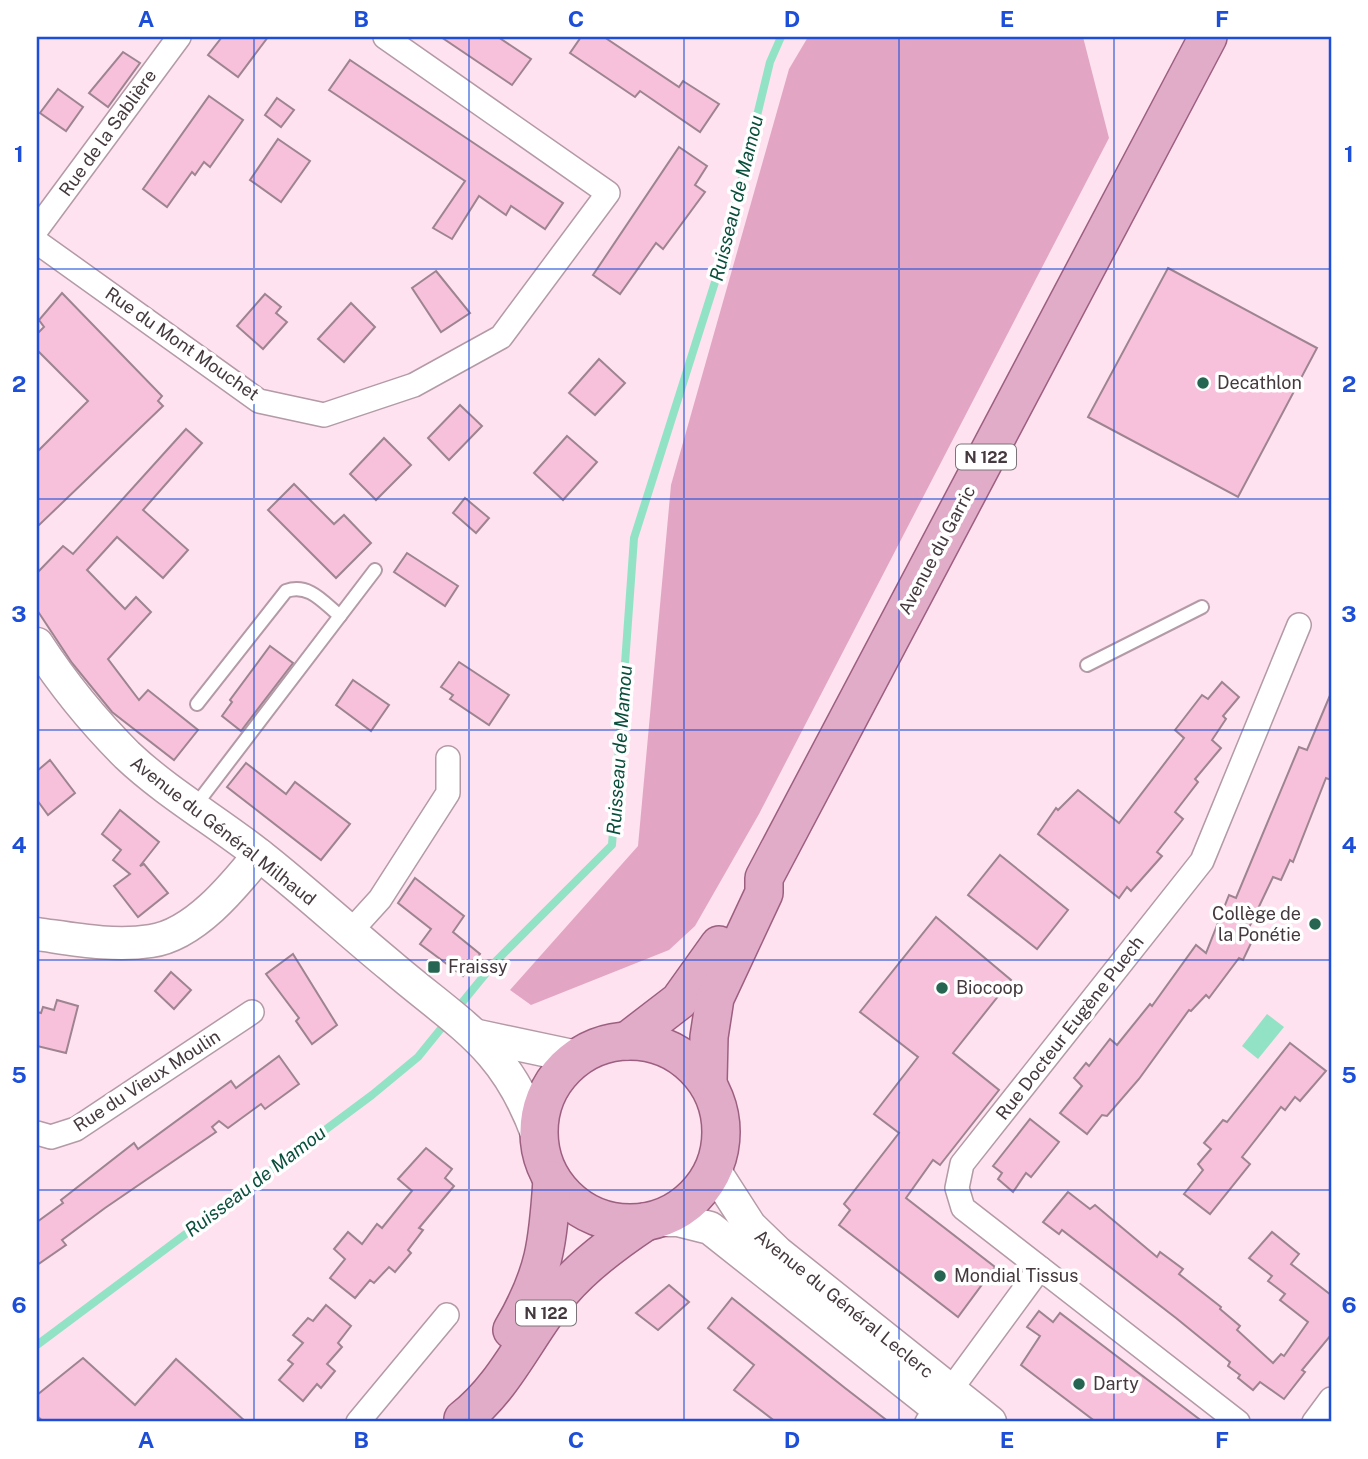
<svg xmlns="http://www.w3.org/2000/svg" width="1368" height="1459" font-family="'Public Sans',sans-serif">
<style>
.green{fill:#e2a6c4}
.water{fill:#92e2c5}
.lines{fill:none;stroke-linecap:round;stroke-linejoin:round}
.stream{stroke:#92e2c5;stroke-width:8}
.building{fill:#f7c0db;stroke:#9d8490;stroke-width:2}
.lane-casing{stroke:#b39aa6;stroke-width:16}
.street-casing{stroke:#b39aa6;stroke-width:26}
.secondary-casing{stroke:#b39aa6;stroke-width:35}
.primary-casing{stroke:#9d5f80;stroke-width:40}
.lane{stroke:#fff;stroke-width:12}
.street{stroke:#fff;stroke-width:23}
.secondary{stroke:#fff;stroke-width:32}
.primary{stroke:#e1acc8;stroke-width:37}
.grid{fill:none;stroke:#1d4ed8;stroke-width:2;stroke-opacity:0.55}
.poi-dot{fill:#266551;stroke:#fff;stroke-width:2.5}
.labels{text-anchor:middle;stroke-width:7;stroke-linejoin:round;paint-order:stroke}
.shield{fill:#fff;stroke:#7c7478;stroke-width:2}
.shield-label{font-size:16px;font-weight:bold;fill:#44393e}
.street-label{font-size:18px;fill:#44393e;stroke:#fff}
.poi-label{font-size:18px;fill:#44393e;stroke:#fff;text-anchor:start}
.water-label{font-size:19px;font-style:italic;fill:#0a4e3c;stroke:#fff}
.neatline{fill:none;stroke:#1d4ed8;stroke-width:2.5}
.grid-label{font-size:23px;text-anchor:middle;font-weight:bold;fill:#1d4ed8}
</style>
<rect width="100%" height="100%" fill="#fee2ef"/>
<!-- green -->
<path class="green" d="M808 37H1083L1109 138 759 814 695 926 669 950 531 1005 510 990 638 846 671 485 789 69Z"/>
<!-- water -->
<path class="water" d="M1267 1014 1284 1027 1258 1059 1242 1046Z"/>
<g class="lines">
<!-- stream -->
<g class="stream">
<path d="M456 1010 496 961 612 845 634 538 722 260 770 62 781 37"/>
<path d="M37 1345 372 1095 418 1057 448 1020"/>
</g>
</g>
<!-- building -->
<g class="building">
<path d="M222 37H268L238 77 208 55Z"/>
<path d="M441 37H498L531 59 512 85Z"/>
<path d="M581 37H604L679 87 683 81 719 104 700 132 640 91 635 97 570 53Z"/>
<path d="M123 52 140 63 108 107 89 93Z"/>
<path d="M350 60 563 203 545 229 511 206 506 215 479 196 452 239 433 228 465 181 329 90Z"/>
<path d="M58 89 83 107 66 131 40 113Z"/>
<path d="M209 96 243 120 210 167 204 162 195 175 192 172 167 207 143 189Z"/>
<path d="M277 98 294 110 281 127 265 115Z"/>
<path d="M278 139 310 161 281 202 250 180Z"/>
<path d="M679 147 707 166 695 185 705 192 663 249 656 243 620 294 593 275Z"/>
<path d="M1168 268 1317 348 1238 497 1088 417Z"/>
<path d="M436 271 470 313 441 332 412 288Z"/>
<path d="M62 293 162 396 158 401 163 406 37 527V452L88 401 37 350V334L44 327 39 320Z"/>
<path d="M265 294 281 307 276 313 287 322 263 349 237 326Z"/>
<path d="M351 303 375 327 344 362 318 339Z"/>
<path d="M599 359 625 383 595 415 569 393Z"/>
<path d="M460 405 482 426 449 460 428 438Z"/>
<path d="M186 429 202 443 143 510 188 550 163 578 117 537 87 570 125 609 136 597 151 612 108 659 139 700 148 690 198 730 174 760 112 712 72 663 37 610V573L63 546 73 554Z"/>
<path d="M567 436 597 462 563 500 534 473Z"/>
<path d="M384 438 411 465 376 500 350 474Z"/>
<path d="M294 484 334 524 344 515 371 543 336 578 268 510Z"/>
<path d="M465 498 489 518 476 533 453 513Z"/>
<path d="M407 553 458 586 445 606 394 572Z"/>
<path d="M270 646 293 663 241 731 222 716 232 702 230 700Z"/>
<path d="M459 662 509 695 489 725 450 699 453 695 441 687Z"/>
<path d="M353 680 389 705 371 731 336 705Z"/>
<path d="M1222 682 1239 697 1223 716 1226 719 1212 740 1221 748 1195 779 1198 782 1175 812 1183 819 1157 852 1162 856 1131 891 1127 887 1119 898 1038 834 1056 808 1058 810 1078 790 1119 823 1184 738 1175 730 1202 695 1208 699Z"/>
<path d="M1331 693V780L1326 778 1293 862 1290 860 1281 880 1273 877 1245 936 1253 939 1243 960 1239 958 1209 998 1206 995 1191 1011 1189 1010 1139 1079 1107 1116 1102 1115 1087 1134 1060 1113 1082 1086 1074 1078 1086 1063 1089 1066 1110 1039 1117 1045 1150 1004 1152 1006 1196 945 1206 953 1229 895 1236 898 1299 747 1307 750Z"/>
<path d="M50 760 75 793 48 815 37 800V771Z"/>
<path d="M246 763 286 794 295 782 350 824 321 860 227 787Z"/>
<path d="M120 810 159 842 140 866 144 864 168 893 138 917 114 886 130 874 113 860 121 850 102 834Z"/>
<path d="M1000 855 1068 910 1037 949 968 895Z"/>
<path d="M415 878 464 916 453 932 480 954 463 976 420 944 431 929 398 903Z"/>
<path d="M936 917 1011 980 953 1053 999 1090 940 1165 933 1160 906 1198 995 1267 958 1317 839 1225 850 1210 844 1204 899 1133 874 1114 918 1057 860 1012Z"/>
<path d="M293 954 337 1025 312 1044 296 1021 299 1018 266 974Z"/>
<path d="M171 972 191 990 174 1009 155 991Z"/>
<path d="M57 1000 78 1006 66 1053 37 1046V1012L41 1013 43 1007 54 1010Z"/>
<path d="M1290 1043 1326 1071 1300 1101 1295 1097 1285 1110 1281 1107 1242 1157 1250 1164 1210 1214 1184 1194 1203 1170 1198 1164 1211 1149 1204 1143 1223 1120 1227 1122Z"/>
<path d="M279 1056 299 1084 265 1109 261 1104 228 1128 219 1121 212 1127 216 1132 105 1208 62 1240 66 1245 37 1265V1222L63 1203 61 1200 134 1143 138 1149 231 1081 236 1088Z"/>
<path d="M1030 1119 1059 1142 1031 1177 1026 1173 1013 1192 998 1179 1002 1173 993 1166Z"/>
<path d="M426 1148 452 1169 445 1178 454 1186 419 1228 423 1230 408 1250 411 1253 395 1272 389 1267 374 1283 370 1280 355 1298 330 1278 345 1259 334 1249 348 1232 362 1244 377 1224 382 1228 412 1191 398 1179Z"/>
<path d="M1068 1192 1090 1209 1095 1205 1157 1257 1160 1252 1183 1269 1179 1274 1221 1307 1220 1309 1240 1326 1237 1330 1273 1363 1281 1354 1284 1356 1308 1322 1280 1300 1285 1294 1268 1281 1272 1276 1249 1258 1272 1232 1299 1254 1291 1264 1331 1295V1335L1302 1370 1305 1372 1284 1399 1260 1382 1253 1390 1238 1378 1240 1375 1228 1366 1230 1362 1176 1318 1062 1230 1059 1234 1043 1222Z"/>
<path d="M669 1285 689 1302 658 1330 636 1313Z"/>
<path d="M732 1298 845 1388 889 1422H776L734 1390 754 1365 708 1328Z"/>
<path d="M326 1305 351 1326 338 1343 342 1347 327 1364 335 1371 321 1388 317 1384 303 1401 279 1380 293 1364 288 1360 303 1343 293 1335 308 1318 313 1321Z"/>
<path d="M1039 1311 1053 1322 1060 1313 1203 1422H1096L1021 1365 1040 1336 1027 1327Z"/>
<path d="M83 1358 135 1405 176 1359 246 1422H44L37 1416V1395Z"/>
</g>
<g class="lines">
<defs>
<g id="lane">
<path d="M1087 665 1202 607"/>
<path d="M197 704 286 591C309 583 323 602 340 616"/>
<path d="M195 806 375 570"/>
</g>
<g id="street">
<path d="M37 229 179 37"/>
<path d="M37 242 259 401 324 415 414 385 501 337 608 193 385 37"/>
<path d="M350 932 380 899 448 793V758"/>
<path d="M37 1133 51 1137 76 1129 252 1012"/>
<path d="M358 1422 447 1315"/>
<path d="M927 1422 1040 1268"/>
<path d="M1238 1422 963 1208 957 1188 962 1164 1202 861 1299 625"/>
<path d="M1314 1422 1331 1399"/>
</g>
<g id="secondary">
<path d="M37 644C63 684 93 721 127 755 166 792 216 821 258 854 304 890 347 930 392 967 461 1026 505 1045 538 1136"/>
<path d="M37 934C73 939 113 947 151 941 194 935 233 887 259 855"/>
<path d="M478 1036 577 1057"/>
<path d="M714 1170 750 1226 778 1253 990 1422"/>
<path d="M654 1220H678L710 1228 955 1422"/>
</g>
<g id="primary">
<circle cx="630" cy="1132" r="91"/>
<path d="M627 1041 679 1001 719 945"/>
<path d="M708 1081 709 1037 715 998 764 893V878L1208 37"/>
<path d="M512 1330C545 1274 548 1242 552 1180"/>
<path d="M463 1419C506 1386 527 1333 562 1291 585 1264 615 1242 645 1222"/>
</g>
</defs>
<!-- lane casing -->
<use href="#lane" class="lane-casing"/>
<!-- street casing -->
<use href="#street" class="street-casing"/>
<!-- secondary casing -->
<use href="#secondary" class="secondary-casing"/>
<!-- primary casing -->
<use href="#primary" class="primary-casing"/>
<!-- lane -->
<use href="#lane" class="lane"/>
<!-- street -->
<use href="#street" class="street"/>
<!-- secondary -->
<use href="#secondary" class="secondary"/>
<!-- primary -->
<use href="#primary" class="primary"/>
</g>
<!-- grid -->
<path class="grid" d="M254 37V1422M469 37V1422M684 37V1422M899 37V1422M1114 37V1422M37 269H1331M37 499H1331M37 730H1331M37 960H1331M37 1190H1331"/>
<!-- markers -->
<g class="poi-dot">
<circle cx="1203" cy="383" r="7"/>
<circle cx="1315" cy="924" r="7"/>
<rect x="427" y="960" width="14" height="14" rx="3.5"/>
<circle cx="942" cy="988" r="7"/>
<circle cx="940" cy="1276" r="7"/>
<circle cx="1079" cy="1384" r="7"/>
</g>
<g class="labels">
<!-- shield labels -->
<g class="shield">
<rect x="956" y="444.5" width="60" height="25" rx="5"/>
<rect x="516" y="1300.5" width="60" height="25" rx="5"/>
</g>
<g class="shield-label">
<text x="986" y="463">N 122</text>
<text x="546" y="1319">N 122</text>
</g>
<!-- street labels -->
<g class="street-label">
<text transform="translate(108 133) rotate(-54)" y="6">Rue de la Sablière</text>
<text transform="translate(182 344) rotate(35)" y="6">Rue du Mont Mouchet</text>
<text transform="translate(937 550) rotate(-62)" y="6">Avenue du Garric</text>
<text transform="translate(223 831) rotate(38)" y="6">Avenue du Général Milhaud</text>
<text transform="translate(1070 1028) rotate(-52)" y="6">Rue Docteur Eugène Puech</text>
<text transform="translate(147 1081) rotate(-33)" y="6">Rue du Vieux Moulin</text>
<text transform="translate(844 1304) rotate(39)" y="6">Avenue du Général Leclerc</text>
</g>
<!-- poi labels -->
<g class="poi-label">
<text x="1217" y="389">Decathlon</text>
<text x="1301" y="920" text-anchor="end">Collège de<tspan x="1301" dy="21">la Ponétie</tspan></text>
<text x="448" y="973">Fraissy</text>
<text x="956" y="994">Biocoop</text>
<text x="954" y="1282">Mondial Tissus</text>
<text x="1093" y="1390">Darty</text>
</g>
<!-- water labels -->
<g class="water-label">
<text transform="translate(736 198) rotate(-76)" y="7">Ruisseau de Mamou</text>
<text transform="translate(619 750) rotate(-86)" y="7">Ruisseau de Mamou</text>
<text transform="translate(255 1181) rotate(-37)" y="7">Ruisseau de Mamou</text>
</g>
</g>
<!-- border -->
<rect width="1368" height="1459" fill="none" stroke="#ffffff" stroke-width="77"/>
<rect x="38" y="38" width="1292" height="1382" class="neatline"/>
<g class="grid-label">
<text x="146" y="27">A</text>
<text x="361" y="27">B</text>
<text x="576" y="27">C</text>
<text x="792" y="27">D</text>
<text x="1007" y="27">E</text>
<text x="1222" y="27">F</text>
<text x="19" y="162">1</text>
<text x="1349" y="162">1</text>
<text x="19" y="392">2</text>
<text x="1349" y="392">2</text>
<text x="19" y="622">3</text>
<text x="1349" y="622">3</text>
<text x="19" y="853">4</text>
<text x="1349" y="853">4</text>
<text x="19" y="1083">5</text>
<text x="1349" y="1083">5</text>
<text x="19" y="1313">6</text>
<text x="1349" y="1313">6</text>
<text x="146" y="1448">A</text>
<text x="361" y="1448">B</text>
<text x="576" y="1448">C</text>
<text x="792" y="1448">D</text>
<text x="1007" y="1448">E</text>
<text x="1222" y="1448">F</text>
</g>
</svg>
